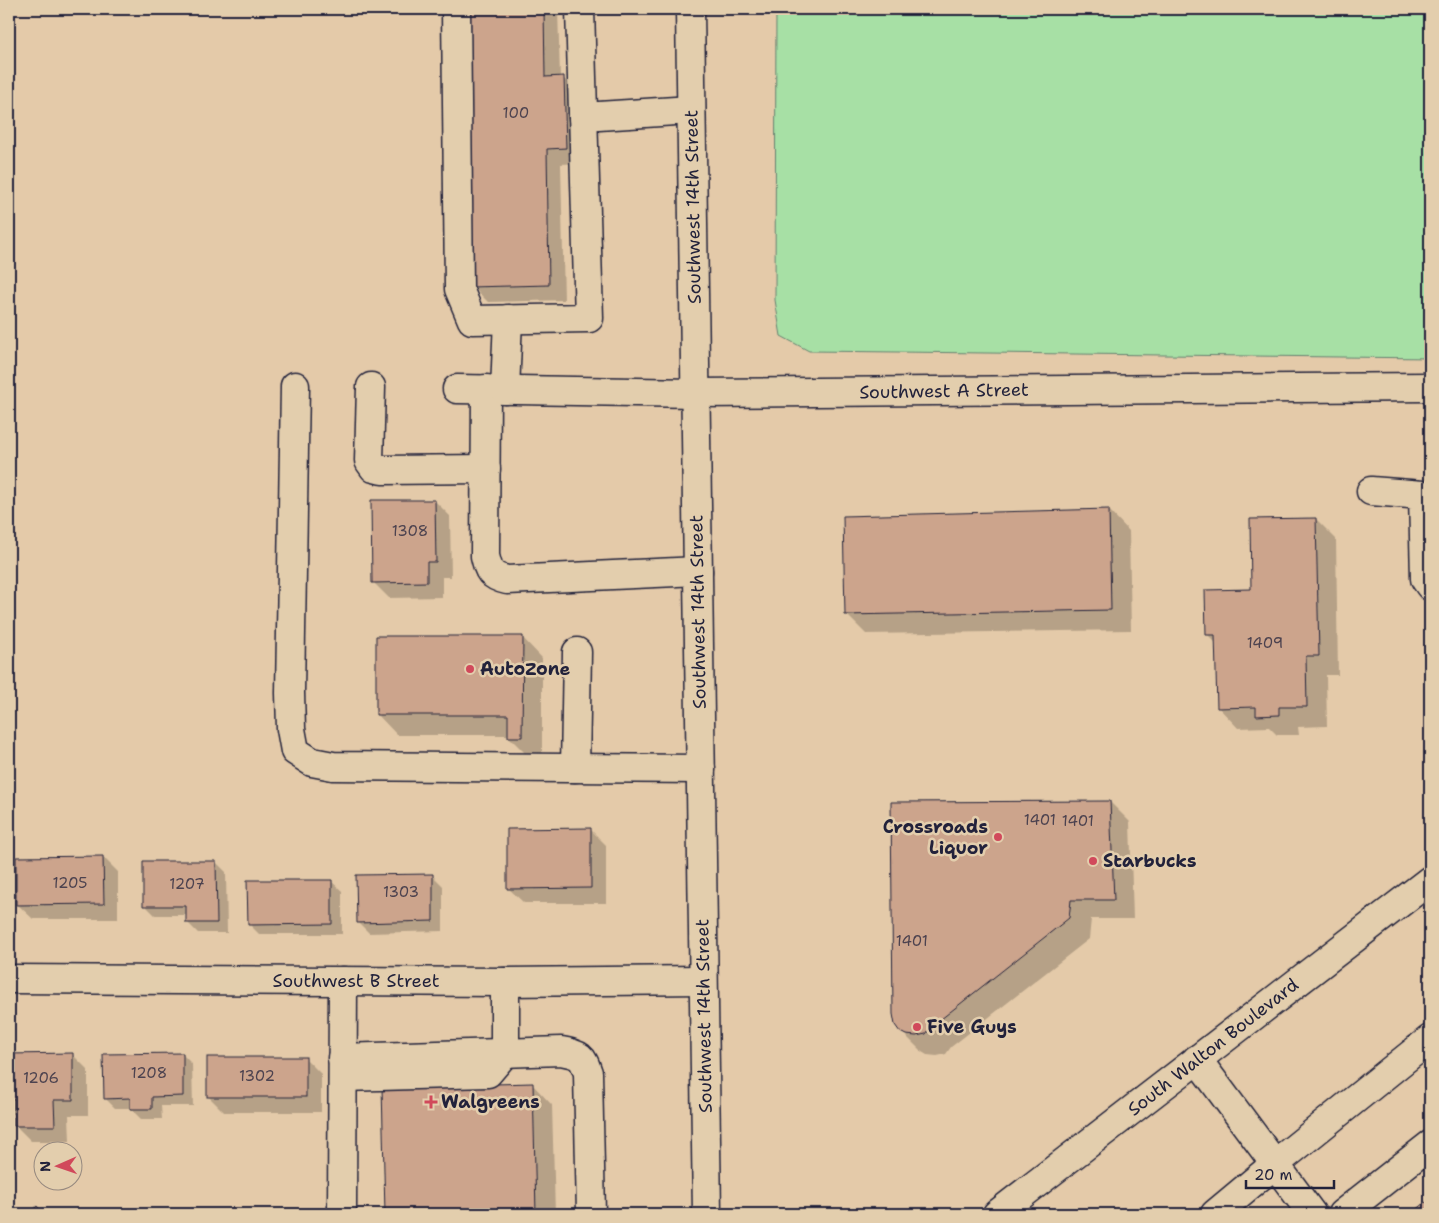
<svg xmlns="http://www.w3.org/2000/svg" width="1439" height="1223" font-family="'Shantell Sans',sans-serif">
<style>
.green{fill:#a7e0a5;stroke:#648170}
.shadow{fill:#0003}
.building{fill:#cca48c;stroke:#22223b}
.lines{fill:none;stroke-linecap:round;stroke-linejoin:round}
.minor-casing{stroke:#22223b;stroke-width:31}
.major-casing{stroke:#22223b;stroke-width:31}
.minor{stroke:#e3cead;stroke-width:28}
.major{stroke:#e3cead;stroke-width:28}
.poi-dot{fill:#d1495b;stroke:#e3cead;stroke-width:2}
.labels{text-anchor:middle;stroke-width:5;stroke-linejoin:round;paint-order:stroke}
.number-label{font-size:15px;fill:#4c424f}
.street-label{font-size:18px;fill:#22223b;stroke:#e3cead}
.poi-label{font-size:18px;font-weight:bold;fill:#22223b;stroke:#e3cead;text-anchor:start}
</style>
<rect width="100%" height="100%" fill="#e4caa9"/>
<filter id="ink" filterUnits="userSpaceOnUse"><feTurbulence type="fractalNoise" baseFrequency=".02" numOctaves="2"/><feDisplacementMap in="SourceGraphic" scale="10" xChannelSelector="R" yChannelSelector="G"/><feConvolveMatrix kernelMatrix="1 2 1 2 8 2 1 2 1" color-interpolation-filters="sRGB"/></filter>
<g filter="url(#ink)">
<!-- green -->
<path class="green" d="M776 9H1430V358L809 351 781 336 775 300Z"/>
<!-- shadow -->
<g class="shadow">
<path d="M467 9H558L560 78H563L579 93 580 163 561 164 564 300 488 302 472 286Z"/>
<path d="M435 501 450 516 451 577H442V597L389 598 373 582Z"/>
<path d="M1109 510 1129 531 1131 630 866 634 846 614Z"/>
<path d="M1316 519 1336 539 1338 675H1326L1327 726 1298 727 1299 735H1277L1269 727 1238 728 1218 707 1217 644 1207 634 1253 590Z"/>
<path d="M522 637 542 658V757H529L509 737V735H397L377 714Z"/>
<path d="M1110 802 1130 822 1133 919H1091L1089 939 951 1047 946 1054 937 1056 927 1055 922 1052 901 1031Z"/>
<path d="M590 829 606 845V903H524L508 888Z"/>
<path d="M103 857 118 872V919H33L17 904Z"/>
<path d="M216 862 226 872 227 933H198L188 923V915H155L145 905Z"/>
<path d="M432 875 443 886V931L369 933 358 922Z"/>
<path d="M331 881 342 891V934H259L249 924Z"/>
<path d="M72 1054 88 1070V1115H69L70 1141H31L16 1126V1114H9V1055Z"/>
<path d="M182 1054 192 1064 193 1106H161L162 1119H141L130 1108H115L105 1098Z"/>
<path d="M305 1058 321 1074V1112H224L208 1096Z"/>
<path d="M532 1084 552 1105 555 1214H386L383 1088Z"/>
</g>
<!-- building -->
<g class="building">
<path d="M466 9H544L545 77 564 76 566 148 547 149 549 285 471 287Z"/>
<path d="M371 500H435L436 562H427V582L372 583Z"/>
<path d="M1109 509 1111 610 845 615 843 516Z"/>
<path d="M1316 518 1319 656H1306L1307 707H1279V715L1256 716V707L1217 708 1215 635H1206L1205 590 1251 589 1250 519Z"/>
<path d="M376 636H523L522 737H508V715H376Z"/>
<path d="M1110 801 1114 900H1071L1069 918 931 1027 926 1034 916 1036 906 1035 900 1032 895 1025 893 1014 891 802Z"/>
<path d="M591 828V888L507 889V829Z"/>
<path d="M103 856 104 904 16 905V857Z"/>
<path d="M143 861H216L217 923H186V906H143Z"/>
<path d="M433 874V921L357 923 356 875Z"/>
<path d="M247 880H332V924L248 925Z"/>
<path d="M73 1053V1100H54L55 1126H14V1099H9V1054Z"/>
<path d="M183 1053V1096L152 1097V1109H130V1098L104 1099 103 1054Z"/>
<rect x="207" y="1057" width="99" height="40"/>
<path d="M533 1083 536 1214H385L382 1087Z"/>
<path d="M1430 1199V1214H1411Z"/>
<path d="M37 1206 44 1214H28Z"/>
</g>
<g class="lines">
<defs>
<g id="minor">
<path d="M456 9 459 289 472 320 589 318 580 9"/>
<path d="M583 117 691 110"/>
<path d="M295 386 290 693 291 729 295 751 312 762 333 766 701 769"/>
<path d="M371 387 369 461 374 468 382 470 486 469"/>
<path d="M457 389 695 393 1430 387"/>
<path d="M486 389 485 556C489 572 490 576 507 580L698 571"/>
<path d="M505 390 508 319"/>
<path d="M1371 491 1423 495 1425 579 1430 586"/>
<path d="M575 768 577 652"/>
<path d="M9 979 505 982 703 980"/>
<path d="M342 1058 561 1051C580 1055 582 1055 588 1073L591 1214"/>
<path d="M1197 1059 1275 1164 1215 1214"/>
<path d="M343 1077 488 1073 505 1053V982"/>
<path d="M342 1214 343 981"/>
<path d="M1312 1214 1275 1164 1430 1039"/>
<path d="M1342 1214 1430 1145"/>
</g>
<g id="major">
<path d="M690 9 707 1214"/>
<path d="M997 1214 1430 880"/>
</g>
</defs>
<!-- minor casing -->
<use href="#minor" class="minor-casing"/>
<!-- major casing -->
<use href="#major" class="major-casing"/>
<!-- minor -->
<use href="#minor" class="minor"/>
<!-- major -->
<use href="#major" class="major"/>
</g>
</g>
<!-- markers -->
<g class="poi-dot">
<circle cx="470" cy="669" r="5"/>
<circle cx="998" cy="837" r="5"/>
<circle cx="1093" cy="861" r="5"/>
<circle cx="917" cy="1027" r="5"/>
<path d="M428.5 1094.5h5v5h5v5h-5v5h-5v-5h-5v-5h5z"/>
</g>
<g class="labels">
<!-- number labels -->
<g class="number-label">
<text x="516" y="118">100</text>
<text x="410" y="536">1308</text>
<text x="1265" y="648">1409</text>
<text x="1040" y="825">1401</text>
<text x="1078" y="826">1401</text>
<text x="70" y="888">1205</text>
<text x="187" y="889">1207</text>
<text x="401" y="897">1303</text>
<text x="912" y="946">1401</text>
<text x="149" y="1078">1208</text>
<text x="257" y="1081">1302</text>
<text x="41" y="1083">1206</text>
</g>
<!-- street labels -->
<g class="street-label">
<text transform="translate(693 207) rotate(-91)" y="6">Southwest 14th Street</text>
<text transform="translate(944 391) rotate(-1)" y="6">Southwest A Street</text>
<text transform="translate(698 612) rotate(-91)" y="6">Southwest 14th Street</text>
<text x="356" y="987">Southwest B Street</text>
<text transform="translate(704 1016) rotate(-91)" y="6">Southwest 14th Street</text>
<text transform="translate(1213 1047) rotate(-38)" y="6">South Walton Boulevard</text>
</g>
<!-- poi labels -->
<g class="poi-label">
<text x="480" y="675">AutoZone</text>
<text x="988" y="833" text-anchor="end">Crossroads<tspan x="988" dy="21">Liquor</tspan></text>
<text x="1103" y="867">Starbucks</text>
<text x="927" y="1033">Five Guys</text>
<text x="441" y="1108">Walgreens</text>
</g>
</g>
<!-- margin -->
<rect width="1439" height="1223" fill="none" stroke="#e3cead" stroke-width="30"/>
<rect x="15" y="15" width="1409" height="1193" fill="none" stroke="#22223b" stroke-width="2" filter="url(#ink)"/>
<!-- north arrow -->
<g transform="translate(58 1166) rotate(268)"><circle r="24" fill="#e3cead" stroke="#96897f"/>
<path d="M0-4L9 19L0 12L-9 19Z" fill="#d1495b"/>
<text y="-8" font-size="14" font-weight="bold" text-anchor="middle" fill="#22223b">N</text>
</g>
<!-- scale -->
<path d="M1246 1180v8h88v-8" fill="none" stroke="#22223b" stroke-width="2.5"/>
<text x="1254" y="1180" font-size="15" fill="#22223b" stroke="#e3cead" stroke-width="4" paint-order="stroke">20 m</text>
</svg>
